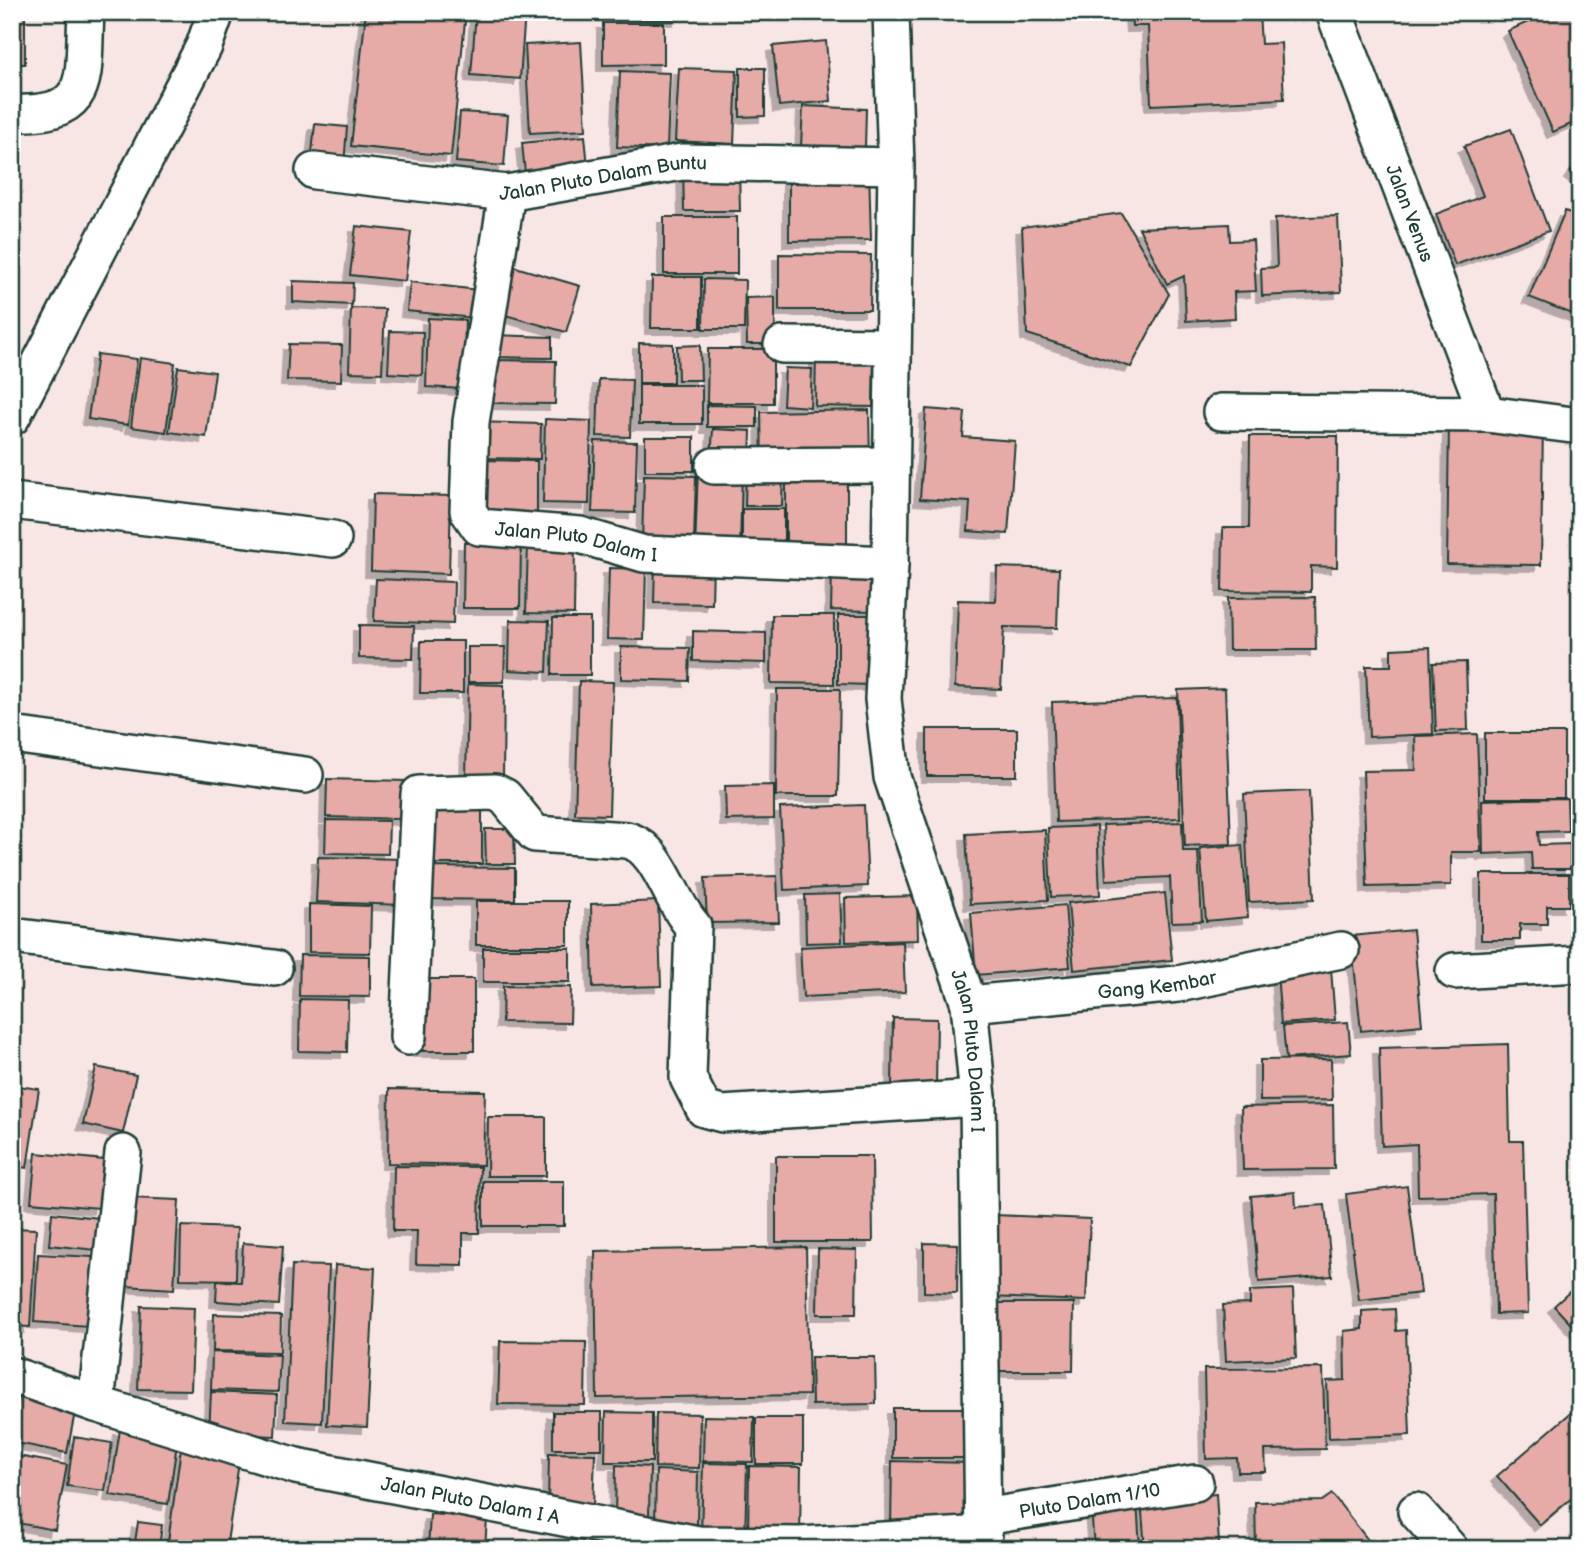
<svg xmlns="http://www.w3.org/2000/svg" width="1592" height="1561" font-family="'Balsamiq Sans',sans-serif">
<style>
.building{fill:#e6aba7;stroke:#1f3d34;stroke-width:2;filter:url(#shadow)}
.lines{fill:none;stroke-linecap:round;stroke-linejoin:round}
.minor-casing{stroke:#1f3d34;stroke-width:40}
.minor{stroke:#fff;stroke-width:35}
.labels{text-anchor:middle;stroke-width:5;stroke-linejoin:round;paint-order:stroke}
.street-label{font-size:19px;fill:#1f3d34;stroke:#fff}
</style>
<defs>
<filter id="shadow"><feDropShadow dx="-6" dy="6" stdDeviation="0" flood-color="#0004"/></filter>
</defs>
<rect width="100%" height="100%" fill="#f8e6e5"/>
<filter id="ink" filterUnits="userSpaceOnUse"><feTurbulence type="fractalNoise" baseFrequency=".0143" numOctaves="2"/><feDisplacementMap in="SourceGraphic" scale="14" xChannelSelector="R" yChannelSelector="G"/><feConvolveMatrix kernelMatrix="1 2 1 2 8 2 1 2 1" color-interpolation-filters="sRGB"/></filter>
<g filter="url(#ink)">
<!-- building -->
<g class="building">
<rect x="12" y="12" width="13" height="52"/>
<path d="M366 12H466L451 156 351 146Z"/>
<path d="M476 12H525L520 79 471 75Z"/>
<rect x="617" y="12" width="62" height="7"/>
<path d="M1131 12H1259L1261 44 1281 43 1284 99 1151 105 1148 26H1132Z"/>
<path d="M1550 12H1580V120L1553 132 1508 31Z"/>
<path d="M603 23H664V64L603 65Z"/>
<path d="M826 41 831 101 779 106 773 46Z"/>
<path d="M581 42 586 130 530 133 525 45Z"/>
<path d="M679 68 737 70 734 144 675 141Z"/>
<path d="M740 68H765V116L740 117Z"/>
<path d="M620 71 670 73 667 149 617 147Z"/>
<path d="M803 106 866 109 865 148 801 146Z"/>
<path d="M460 112 508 115 504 166 456 162Z"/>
<path d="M315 124 347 127 344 166 311 162Z"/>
<path d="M1511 129 1549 231 1455 265 1436 214 1483 196 1464 146Z"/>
<path d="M585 136 589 177 526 183 522 143Z"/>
<path d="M1580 160V180L1570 173Z"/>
<path d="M739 167 740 211H684L683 168Z"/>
<path d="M869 168 871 240 789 241V169Z"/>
<path d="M1565 211 1580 217V317L1529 297Z"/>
<path d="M1121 213 1169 294 1131 367 1027 334 1022 227Z"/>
<path d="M1338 216 1341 292 1262 296 1261 268 1277 267 1275 218Z"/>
<rect x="664" y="217" width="73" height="57"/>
<path d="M1229 224 1230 241 1253 240 1256 291 1234 292 1235 318 1186 321 1184 276 1167 284 1139 228Z"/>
<path d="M356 226 411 232 405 281 350 275Z"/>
<path d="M779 254 871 255 870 310H779Z"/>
<path d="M512 266 580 286 566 332 498 313Z"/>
<path d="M652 277H701V328H651Z"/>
<path d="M704 279 745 280 744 329H703Z"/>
<path d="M293 281 353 283 352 305 293 302Z"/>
<path d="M410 282 486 291 483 319 407 311Z"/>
<path d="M775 297V344H747L746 298Z"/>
<path d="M351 308 385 309 382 373 349 372Z"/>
<path d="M428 318 465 320 463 389 426 387Z"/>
<path d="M390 331 423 332 422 375 388 373Z"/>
<path d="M492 335 552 337V358L492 357Z"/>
<path d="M639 343 673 344V383H639Z"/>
<path d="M289 344 342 345 341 381 287 380Z"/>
<path d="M700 345 701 380H678L677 346Z"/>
<path d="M708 349H773V403H707Z"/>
<path d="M816 351 874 352 873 407 815 406Z"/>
<path d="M97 354 137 359 128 425 88 419Z"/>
<path d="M140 358 175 363 166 432 131 427Z"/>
<path d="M492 360 556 361 555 404 491 403Z"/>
<path d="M178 367 215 372 206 437 169 432Z"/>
<path d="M785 368 812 369 810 407 783 405Z"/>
<path d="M599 379 632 380 630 437 597 436Z"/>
<rect x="639" y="385" width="63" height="39"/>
<path d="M707 405 757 406V427H707Z"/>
<path d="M926 409 965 412 963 437 1015 441 1008 534 968 531 970 502 920 499Z"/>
<path d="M869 410 870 463 762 465 761 412Z"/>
<path d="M545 419 591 421 589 504 543 503Z"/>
<path d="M476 422 541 424 540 459 476 458Z"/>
<path d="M1449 424H1543L1541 565 1447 564Z"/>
<path d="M713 429 751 431 750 461 711 459Z"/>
<path d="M1250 436H1338L1337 567 1311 566V592L1222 591 1223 528H1249Z"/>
<rect x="645" y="437" width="49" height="34"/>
<path d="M595 441 637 442 635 513 592 512Z"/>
<path d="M477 460 537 461V517L476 516Z"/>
<path d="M698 467 742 468 740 552 695 551Z"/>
<path d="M746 467H783L782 506H745Z"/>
<rect x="786" y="467" width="61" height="89"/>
<path d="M644 475 696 476 694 543 642 542Z"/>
<path d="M373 494 451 496 449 574 371 571Z"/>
<rect x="742" y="509" width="42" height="45"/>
<path d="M464 543H521L520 608H463Z"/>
<path d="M528 543 575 545 574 614 526 613Z"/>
<path d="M655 560 713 562 712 604 654 603Z"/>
<path d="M997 567 1059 569 1057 628 1004 627 1001 689 955 687 958 600 996 601Z"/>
<path d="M609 568 646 569 644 640 607 639Z"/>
<path d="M832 569 872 570V611L831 610Z"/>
<path d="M376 579 454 582 453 624 374 621Z"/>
<path d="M1315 597 1316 650H1229L1228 598Z"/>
<path d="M772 615H834V684L771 683Z"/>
<path d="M838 615H872L871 685 838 684Z"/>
<path d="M553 618H590V675H552Z"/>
<path d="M510 620 549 621 547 672 509 670Z"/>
<path d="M359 625 414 626 413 659 359 658Z"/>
<path d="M693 631 766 633V663L693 661Z"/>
<path d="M421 641H463V693H420Z"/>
<path d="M468 647H505L504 682H468Z"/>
<path d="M621 647 690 648 689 681 621 679Z"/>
<path d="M1430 647 1433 734 1369 737 1366 666H1391V649Z"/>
<path d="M1466 662 1468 730 1436 731 1433 663Z"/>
<path d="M579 681 613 682 609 815 575 814Z"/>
<path d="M468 684 504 685 503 779 466 778Z"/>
<path d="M1225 688 1231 844 1185 846 1178 690Z"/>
<path d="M777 689H840L838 796H776Z"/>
<path d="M1177 698 1180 818 1056 822 1052 702Z"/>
<rect x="927" y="729" width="90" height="47"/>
<rect x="1485" y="733" width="79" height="65"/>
<path d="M1477 734 1481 852H1451V885L1367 887 1363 771 1416 770 1415 736Z"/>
<path d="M327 779 407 781V819L326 817Z"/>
<path d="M774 785V819L726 820 725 786Z"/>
<path d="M1309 791 1314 899 1249 902 1244 794Z"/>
<path d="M1567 798 1568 831 1538 832 1539 845 1570 844V869H1532L1531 852 1483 854 1482 800Z"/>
<path d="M426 799H482V864H425Z"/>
<path d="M864 805 868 886 784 890 780 808Z"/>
<path d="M326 820 389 821 388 854 325 853Z"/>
<path d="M1182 822 1183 851H1198L1202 921 1172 922 1170 877 1106 880 1103 825Z"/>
<path d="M1097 826 1100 895 1051 897 1048 828Z"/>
<path d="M485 829H514L515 864H486Z"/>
<path d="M1045 830 1048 900 970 904 966 834Z"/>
<path d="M1242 845 1248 917 1206 921 1200 848Z"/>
<path d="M318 857 405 859 404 905 316 902Z"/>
<path d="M425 867 515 868V900L425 899Z"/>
<path d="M1481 874H1569V906H1547V924H1520V940H1481Z"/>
<path d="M777 876 779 922 707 923 705 878Z"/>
<path d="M1165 893 1172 960 1074 970 1068 903Z"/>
<path d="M840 894 842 942 806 943 805 895Z"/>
<path d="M917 896 918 940 846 942 845 898Z"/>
<rect x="476" y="901" width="92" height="44"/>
<path d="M658 901 661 986 593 988 591 904Z"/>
<path d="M309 904 371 906 370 953 309 952Z"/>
<path d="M1065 905 1070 967 976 975 971 913Z"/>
<path d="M1413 930 1422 1025 1361 1031 1351 936Z"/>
<path d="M903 942 905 992 803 997 800 947Z"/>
<rect x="483" y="948" width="87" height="34"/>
<path d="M300 955 370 956V997L299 996Z"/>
<path d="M1331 969 1335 1020 1281 1024 1277 973Z"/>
<rect x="419" y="979" width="55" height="72"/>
<path d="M503 986 571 987 570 1023 502 1022Z"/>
<path d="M300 999 348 1000 347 1052 299 1051Z"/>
<path d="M893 1018 937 1019 936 1089H892Z"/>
<path d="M1348 1022 1351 1054 1286 1059 1283 1026Z"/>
<path d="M1508 1044 1510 1141H1523L1528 1313 1496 1314 1493 1194 1418 1196 1417 1144 1382 1146 1379 1048Z"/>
<path d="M1331 1059 1332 1100 1260 1101V1060Z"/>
<path d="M96 1067 136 1075 123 1133 83 1124Z"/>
<path d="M12 1085 39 1089 27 1168 12 1166Z"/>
<path d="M389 1089 485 1091 483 1165 388 1163Z"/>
<path d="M1333 1105 1334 1169 1243 1170 1241 1107Z"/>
<path d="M488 1117H546V1176H487Z"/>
<path d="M36 1153 104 1160 99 1208 31 1202Z"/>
<path d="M776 1156H872L873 1242H776Z"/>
<path d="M394 1166 480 1167 479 1233H463V1265L416 1264 417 1231H393Z"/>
<rect x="483" y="1181" width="81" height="45"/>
<path d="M1407 1186 1421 1293 1359 1300 1346 1194Z"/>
<path d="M1295 1192 1296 1207 1325 1205 1332 1276 1259 1282 1251 1196Z"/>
<path d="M129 1198 179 1200 174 1289 125 1286Z"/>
<path d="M52 1213 99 1218 96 1250 49 1245Z"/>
<path d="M994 1215 1090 1219 1086 1301 990 1297Z"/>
<path d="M181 1226 237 1228 236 1280 180 1279Z"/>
<path d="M12 1228 36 1229 30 1327 12 1326Z"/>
<path d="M243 1243 283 1246 279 1305 216 1301 217 1281 241 1282Z"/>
<path d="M924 1243 958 1244 957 1293 924 1292Z"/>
<path d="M806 1247 809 1395 597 1398 595 1251Z"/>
<path d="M818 1249 857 1250 856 1314H817Z"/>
<path d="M38 1254 93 1257 88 1326 34 1322Z"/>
<path d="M292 1265 329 1266 322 1423 285 1421Z"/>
<path d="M335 1265 375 1268 367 1427 327 1425Z"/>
<path d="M1580 1282V1334L1554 1306Z"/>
<path d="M1293 1289 1296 1358 1226 1361 1223 1305 1250 1304V1291Z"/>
<path d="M990 1303H1074L1073 1371H990Z"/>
<path d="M141 1306 194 1308 191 1390 138 1389Z"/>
<path d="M1395 1309 1396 1331 1406 1330 1410 1435 1329 1438 1327 1381 1345 1380 1344 1331 1362 1329V1311Z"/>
<path d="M214 1314 281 1316 280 1352 213 1351Z"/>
<path d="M500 1341 586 1342 585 1405 498 1404Z"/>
<path d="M212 1352 280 1355 278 1392 211 1390Z"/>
<path d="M811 1357H875L876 1404 812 1405Z"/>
<path d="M1323 1368 1325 1449 1265 1450 1266 1472H1238L1237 1458 1206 1459 1204 1369Z"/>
<path d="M211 1392 277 1395 275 1436 209 1433Z"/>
<path d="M19 1396 76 1407 67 1453 12 1442Z"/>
<path d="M1580 1405V1491L1540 1525 1497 1476Z"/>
<path d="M893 1408H974L973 1458H893Z"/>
<rect x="553" y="1412" width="49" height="37"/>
<path d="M606 1412 652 1413V1462H605Z"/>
<path d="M656 1413 700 1414 699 1468 655 1467Z"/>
<path d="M704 1416 754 1417 753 1462 703 1461Z"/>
<rect x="756" y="1418" width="47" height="46"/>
<path d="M120 1429 178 1437 168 1504 110 1495Z"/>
<path d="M74 1437 112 1443 105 1491 67 1486Z"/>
<path d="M181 1448 240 1456 226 1549H167Z"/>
<path d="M549 1453 595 1454 593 1507 548 1506Z"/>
<path d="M18 1456 67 1465 55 1530 12 1522V1486Z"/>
<path d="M892 1461 970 1463 967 1531 891 1529Z"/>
<path d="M703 1463 747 1464 745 1539 701 1537Z"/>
<path d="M616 1465 650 1467 649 1516H615Z"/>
<path d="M749 1466 801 1467 800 1539H748Z"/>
<path d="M656 1470 698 1472 697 1524 655 1523Z"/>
<path d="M1216 1494 1219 1544 1145 1549 1141 1500Z"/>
<path d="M1332 1494 1375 1549H1256L1255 1502 1322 1501Z"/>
<path d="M1137 1501 1140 1549H1094L1091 1504Z"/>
<path d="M430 1514 487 1518 485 1549H428Z"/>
<path d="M138 1522 162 1525 159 1549H134Z"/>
<path d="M12 1543 42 1547V1549H12Z"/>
</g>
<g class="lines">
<defs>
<g id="minor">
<path id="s1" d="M891 12 896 166 890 564 883 699 892 777 969 1004 978 1098 983 1549"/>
<path id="s2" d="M1334 12 1487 414"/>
<path d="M12 113C95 116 82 78 86 12"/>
<path id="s3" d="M314 171 507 193 682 162 896 166"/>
<path id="s4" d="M507 193 471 422 468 511 479 527 580 535 644 554 890 564"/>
<path d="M782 345 892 346"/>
<path d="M1221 412 1487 414 1580 426"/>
<path d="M12 417 204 46 216 12"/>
<path d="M714 466 891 465"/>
<path d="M12 501 333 539"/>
<path d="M12 735 305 775"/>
<path d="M12 936 274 968"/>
<path d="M1454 971 1580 964"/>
<path id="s5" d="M969 1004 1178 984 1341 950"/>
<path d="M408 1037 419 794 495 792 505 797 535 834 627 840C659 847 670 902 693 926L688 1078 704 1109 722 1114 978 1098"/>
<path id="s6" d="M12 1375 96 1404 296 1466 698 1544 800 1545 984 1534"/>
<path d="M96 1404 123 1153"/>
<path d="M1416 1511 1450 1549"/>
<path id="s7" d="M984 1517 1195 1483"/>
</g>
</defs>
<!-- minor casing -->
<use href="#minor" class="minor-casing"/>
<!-- minor -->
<use href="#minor" class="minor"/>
</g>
</g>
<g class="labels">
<!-- street labels -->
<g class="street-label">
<text dy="7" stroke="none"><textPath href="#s3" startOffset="292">Jalan Pluto Dalam Buntu</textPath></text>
<text dy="7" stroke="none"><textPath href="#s2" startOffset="215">Jalan Venus</textPath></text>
<text dy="7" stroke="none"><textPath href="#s4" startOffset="439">Jalan Pluto Dalam I</textPath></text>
<text dy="7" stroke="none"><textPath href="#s5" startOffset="189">Gang Kembar</textPath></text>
<text dy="7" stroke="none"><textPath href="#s1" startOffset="1052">Jalan Pluto Dalam I</textPath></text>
<text dy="7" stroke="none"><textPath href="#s6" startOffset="476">Jalan Pluto Dalam I A</textPath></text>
<text dy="7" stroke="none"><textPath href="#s7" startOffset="107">Pluto Dalam 1/10</textPath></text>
</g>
</g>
<!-- margin -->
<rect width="1592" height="1561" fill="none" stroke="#fff" stroke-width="42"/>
<rect x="21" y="21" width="1550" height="1519" fill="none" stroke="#1f3d34" stroke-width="2.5" filter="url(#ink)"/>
</svg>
